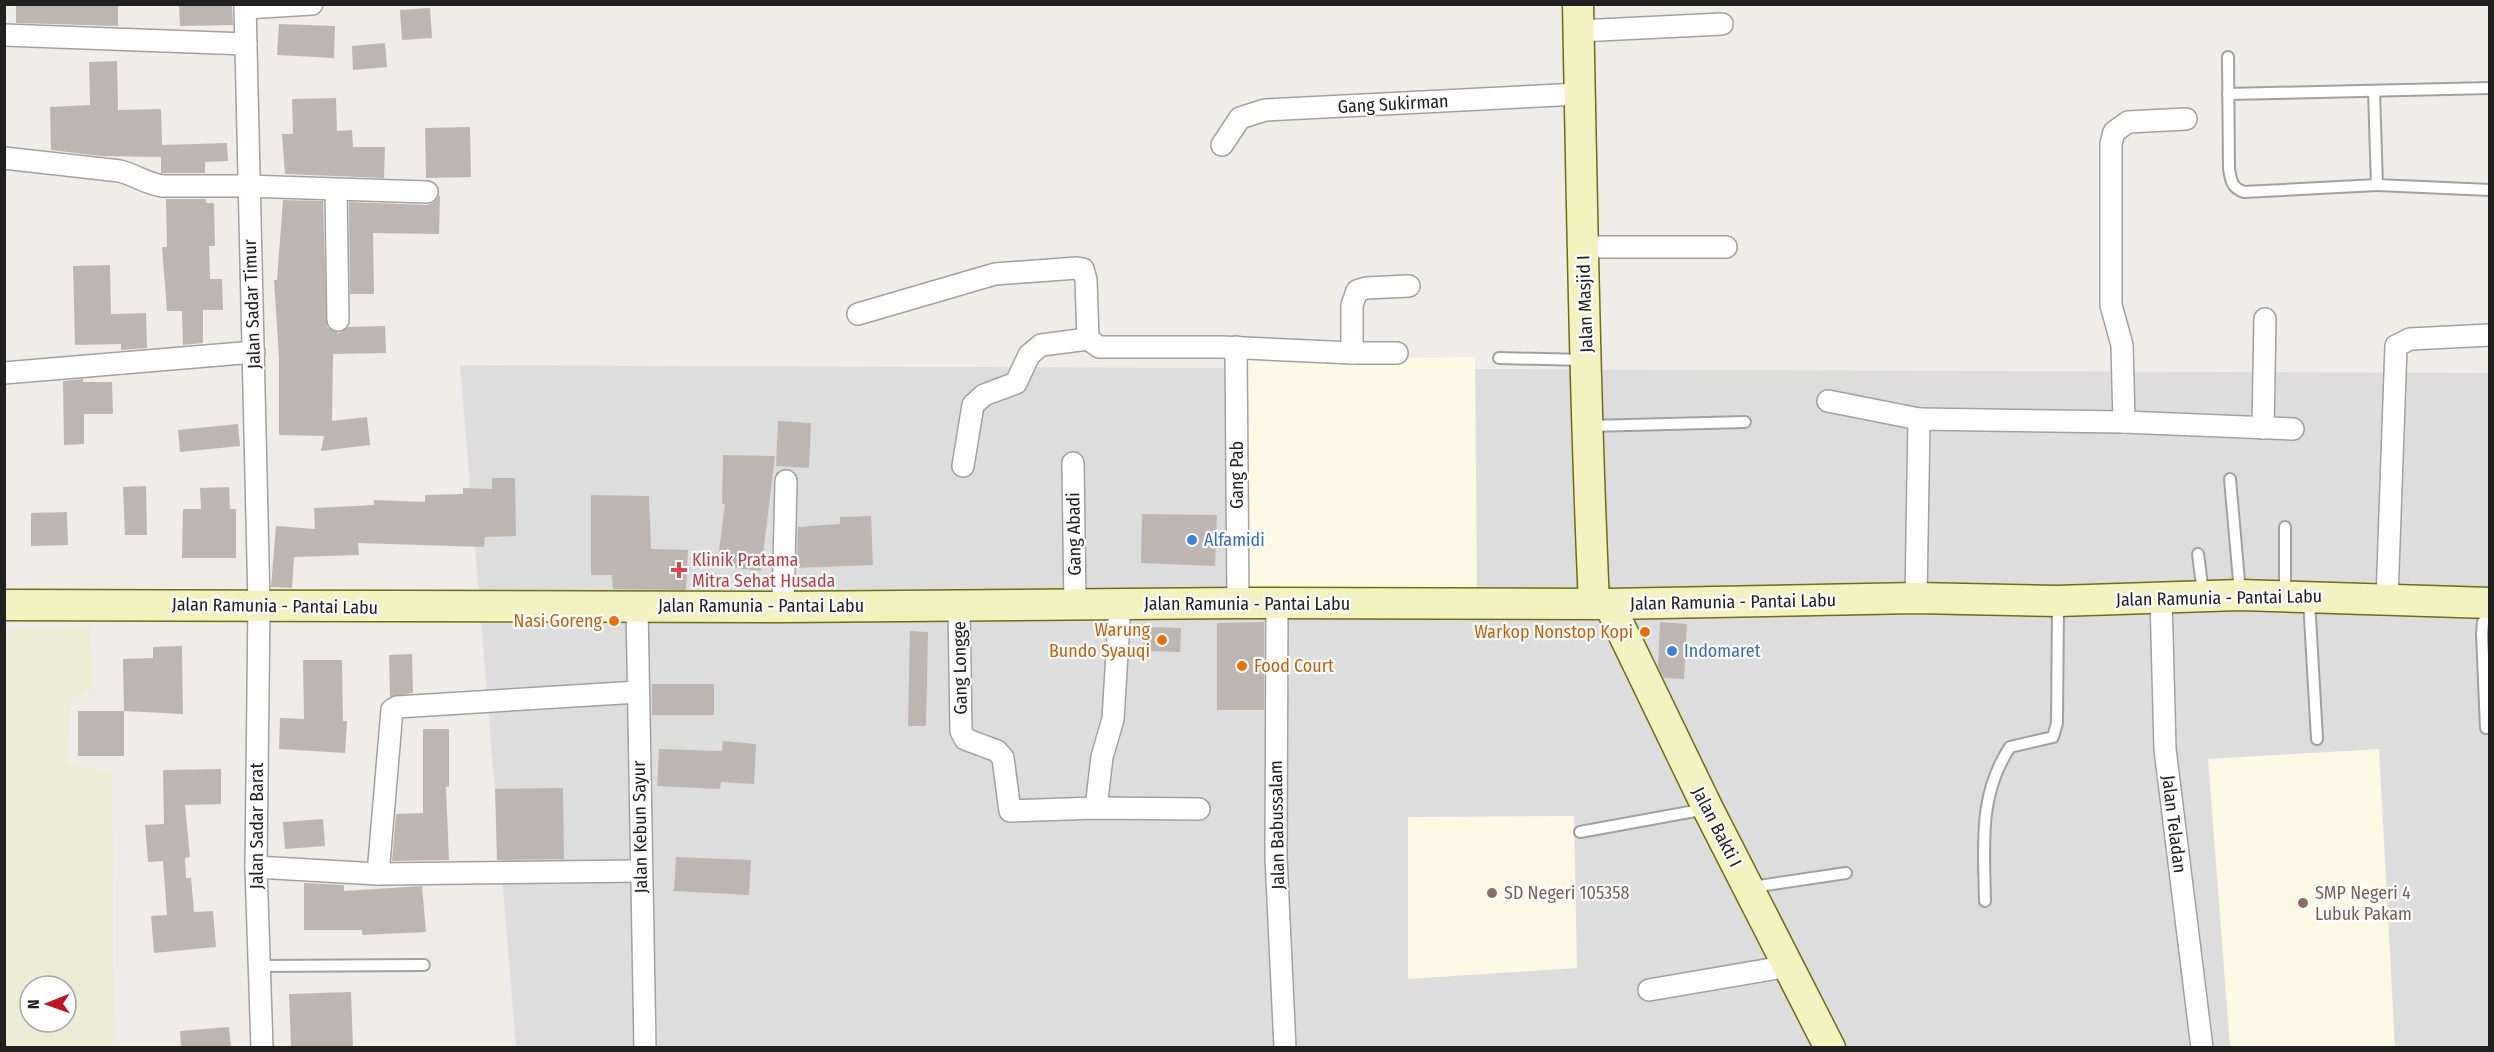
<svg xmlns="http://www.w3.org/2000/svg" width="2494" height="1052" font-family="'Fira Sans Condensed',sans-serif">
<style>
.residential{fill:#deddde}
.education{fill:#fcfae4}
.farmland{fill:#edecd5;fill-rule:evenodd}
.building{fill:#bdb5b1}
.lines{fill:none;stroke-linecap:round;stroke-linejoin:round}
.lane-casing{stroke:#a1a1a1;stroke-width:14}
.street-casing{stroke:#a1a1a1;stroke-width:24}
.secondary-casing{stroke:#6f6f0f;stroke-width:33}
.lane{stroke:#fff;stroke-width:10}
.street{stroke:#fff;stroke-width:21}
.secondary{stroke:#f4f2c1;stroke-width:30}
.shop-dot{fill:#3f7fe0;stroke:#fff;stroke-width:2}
.health-dot{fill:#e0444e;stroke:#fff;stroke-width:2}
.food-dot{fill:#e8710a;stroke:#fff;stroke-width:2}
.education-dot{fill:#8d6e63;stroke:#fff;stroke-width:2}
.labels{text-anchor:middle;stroke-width:4.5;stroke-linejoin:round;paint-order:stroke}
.street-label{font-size:18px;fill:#202020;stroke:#fff}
.shop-label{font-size:18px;fill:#366cbe;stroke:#fff;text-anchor:start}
.health-label{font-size:18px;fill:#be3a42;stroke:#fff;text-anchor:start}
.food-label{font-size:18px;fill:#c56008;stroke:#fff;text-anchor:end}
.education-label{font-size:18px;fill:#785e54;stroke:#fff;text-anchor:start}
</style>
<rect width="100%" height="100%" fill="#f0ece8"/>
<!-- residential -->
<path class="residential" d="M460 365 2489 373V1047H516Z"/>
<!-- education -->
<g class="education">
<path d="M1475 357 1477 587 1249 589 1247 359Z"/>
<path d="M2379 749 2395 1047H2230L2208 759Z"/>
<path d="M1574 816 1577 968 1408 979V817Z"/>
</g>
<!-- farmland -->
<path class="farmland" d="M91 627 92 691 71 699 67 763 112 773 114 1047H5V628ZM30 986H66V1022H30Z"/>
<!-- building -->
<g class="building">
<path d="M16 4H118V26L16 23Z"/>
<path d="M179 4H232L233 25 180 26Z"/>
<path d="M430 8 432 38 402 40 400 10Z"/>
<path d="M279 24 335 26 334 58 277 55Z"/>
<path d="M385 43 387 67 353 70 352 46Z"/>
<path d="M117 61 118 110 161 109 162 145 227 143 228 161 205 162V173H161V157L101 156 51 150 50 107 90 105 89 62Z"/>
<path d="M336 98 337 131 352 130 353 147H385L384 178 285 174 282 134H293L292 99Z"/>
<path d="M470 127 471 177 426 178 425 128Z"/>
<path d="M440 195 439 234 373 233 374 294H350L349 202 427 205 433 203Z"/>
<path d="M166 199H206V203H214L215 246H209L210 279H222L223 310H203V343L183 345 182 311H167L162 247H167Z"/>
<path d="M283 200 323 201 327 327 339 333 348 327 385 326 386 353 333 354 332 421 367 417 370 445 321 451 324 436 279 435V358L274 280H277Z"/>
<path d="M110 265 111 314 146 313 147 348 121 350V344L75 345 73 266Z"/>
<path d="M83 379V382H112L113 414H84V444L64 445 63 381Z"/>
<path d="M778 421 811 423 809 468 776 466Z"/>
<path d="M238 424 240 446 180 452 178 430Z"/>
<path d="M723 455 775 456 761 571 717 566 725 504H722Z"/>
<path d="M492 478H515L516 536 485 537 484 547 358 543 359 555 294 557 292 588 271 587 276 526 315 529 314 508 374 505V500L425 502V495L463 494V488L492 489Z"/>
<path d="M146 486 147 535H125L123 487Z"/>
<path d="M229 487 230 509H236V558H182L183 509H201L200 488Z"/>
<path d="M591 495 649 496 651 549 688 550 686 590 613 589 612 575H591Z"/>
<path d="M67 512 68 545 31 546V513Z"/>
<path d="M1142 514 1217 515 1215 566 1141 563Z"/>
<path d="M871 516 873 565 797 568 798 527 840 524V517Z"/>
<path d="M1264 622V710H1217V623Z"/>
<path d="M1660 622 1687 624 1684 679 1664 678 1658 666Z"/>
<path d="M1144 627 1181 628 1180 652 1143 651Z"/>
<path d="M910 631 928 632 926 726H908Z"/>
<path d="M182 646 183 714 124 711 123 659 153 658V647Z"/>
<path d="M412 654 413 693 390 697 389 655Z"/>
<path d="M303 660H342L343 721H347L345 753 279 749 280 718 304 719Z"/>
<rect x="652" y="684" width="62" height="31"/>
<rect x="78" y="711" width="46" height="45"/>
<path d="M423 729H449V787H446L449 860 392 861 396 814 423 813Z"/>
<path d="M723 741 756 744 754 784 721 782 720 789 657 786 659 749 722 751Z"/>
<path d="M221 769V804L185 805 190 857 185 858 186 878H191L194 912 213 911 216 947 154 953 151 916 167 915 163 861 148 862 145 825 164 824 163 770Z"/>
<path d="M563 788 564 859 497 860 495 789Z"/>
<path d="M323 819 325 846 285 849 283 822Z"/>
<path d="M676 857 751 860 749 895 674 891Z"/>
<path d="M304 883 344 885V891L422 886 426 932 362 935V930H304Z"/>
<path d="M351 992 353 1047H291L289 994Z"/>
<path d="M229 1027 231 1047H181L180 1031Z"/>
</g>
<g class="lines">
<defs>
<g id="lane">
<path d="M2228 57 2229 169C2231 181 2232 188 2244 192L2377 185"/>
<path d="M2374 91 2377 185 2490 190"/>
<path d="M2228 94 2490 88"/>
<path d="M1499 358 1584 360"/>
<path d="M1589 426 1745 422"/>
<path d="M2230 479 2240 592"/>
<path d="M2285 527V595"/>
<path d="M2198 554 2203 593"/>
<path d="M2309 600 2317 739"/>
<path d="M2486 728 2482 634 2483 622 2490 617"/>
<path d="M1580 832 1706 809"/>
<path d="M1752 887 1846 873"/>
<path d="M1985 901C1984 846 1978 795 2010 747L2053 737 2057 723 2058 604"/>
<path d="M260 966 424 965"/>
</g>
<g id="street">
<path d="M245 4 259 604 256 867 262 1048"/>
<path d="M245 8 312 4"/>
<path d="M1579 31 1722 24"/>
<path d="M4 35 246 44"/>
<path d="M1222 145 1240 118 1265 110 1579 94"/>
<path d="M4 158 120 171C135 175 147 184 163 186H249L427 192"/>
<path d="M336 190 338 320"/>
<path d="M1584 247H1726"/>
<path d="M858 314 995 274 1077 268 1083 269 1086 280 1088 339 1099 347H1222L1352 353V305L1357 291 1366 288 1409 286"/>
<path d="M1236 347 1238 603"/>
<path d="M1352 353H1397"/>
<path d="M4 373 254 352"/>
<path d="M1828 401 1919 419"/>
<path d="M2124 422 2122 345 2111 305V144L2114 132 2128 122 2186 119"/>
<path d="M2263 428 2265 319"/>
<path d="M1073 463 1075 605"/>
<path d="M963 466 973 405 984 395 1016 383 1029 355 1041 345 1088 339"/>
<path d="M1916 598 1919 419 2124 422 2293 429"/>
<path d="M2161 598 2165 749 2202 1048"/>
<path d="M2387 599 2396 346 2410 339 2490 335"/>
<path d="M1277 603 1276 857 1285 1048"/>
<path d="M959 606 961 731 965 739 997 751 1003 758 1010 811 1096 808 1199 809"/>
<path d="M637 607 645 1048"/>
<path d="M783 607 786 481"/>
<path d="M1096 808 1102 757 1113 719 1120 605"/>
<path d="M256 867 378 874 640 871"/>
<path d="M378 874 392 710 397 707 638 692"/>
<path d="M1649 990 1789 966"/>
</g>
<g id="secondary">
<path d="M1578 4C1582 204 1585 404 1594 603"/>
<path d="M1609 604 1708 809 1830 1048"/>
<path d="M4 605 783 607 1238 603 1609 604 1916 598 2058 601 2240 595 2490 603"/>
</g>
</defs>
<!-- lane casing -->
<use href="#lane" class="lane-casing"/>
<!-- street casing -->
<use href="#street" class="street-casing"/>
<!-- secondary casing -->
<use href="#secondary" class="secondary-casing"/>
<!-- lane -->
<use href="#lane" class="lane"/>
<!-- street -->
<use href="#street" class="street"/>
<!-- secondary -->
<use href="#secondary" class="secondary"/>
</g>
<!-- markers -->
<g class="shop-dot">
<circle cx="1192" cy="540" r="6"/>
<circle cx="1672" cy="651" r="6"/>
</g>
<path class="health-dot" d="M676 561h6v6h6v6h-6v6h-6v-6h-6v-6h6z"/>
<g class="food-dot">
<circle cx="614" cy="621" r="6"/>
<circle cx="1645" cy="632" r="6"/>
<circle cx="1162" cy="640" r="6"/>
<circle cx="1242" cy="666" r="6"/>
</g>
<g class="education-dot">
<circle cx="1492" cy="893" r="6"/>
<circle cx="2303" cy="903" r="6"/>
</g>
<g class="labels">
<!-- street labels -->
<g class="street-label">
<text transform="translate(1393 104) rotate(-3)" y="6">Gang Sukirman</text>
<text transform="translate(252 304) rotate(-92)" y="6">Jalan Sadar Timur</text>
<text transform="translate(1585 304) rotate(-92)" y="6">Jalan Masjid I</text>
<text transform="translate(1237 475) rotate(-90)" y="6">Gang Pab</text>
<text transform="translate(1074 534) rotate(-91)" y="6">Gang Abadi</text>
<text transform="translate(2219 598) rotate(-1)" y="6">Jalan Ramunia - Pantai Labu</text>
<text transform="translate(1733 602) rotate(-1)" y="6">Jalan Ramunia - Pantai Labu</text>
<text x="1247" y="610">Jalan Ramunia - Pantai Labu</text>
<text transform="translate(275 606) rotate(1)" y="6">Jalan Ramunia - Pantai Labu</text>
<text x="761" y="612">Jalan Ramunia - Pantai Labu</text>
<text transform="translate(960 668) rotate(-91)" y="6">Gang Longge</text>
<text transform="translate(2174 824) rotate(83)" y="6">Jalan Teladan</text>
<text transform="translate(1277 825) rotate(-91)" y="6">Jalan Babussalam</text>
<text transform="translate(257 826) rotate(-90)" y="6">Jalan Sadar Barat</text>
<text transform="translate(640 827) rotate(-91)" y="6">Jalan Kebun Sayur</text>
<text transform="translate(1717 827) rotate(63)" y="6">Jalan Bakti I</text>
</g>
<!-- shop labels -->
<g class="shop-label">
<text x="1204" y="546">Alfamidi</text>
<text x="1684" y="657">Indomaret</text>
</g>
<!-- health labels -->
<g class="health-label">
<text x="692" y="566">Klinik Pratama<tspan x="692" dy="21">Mitra Sehat Husada</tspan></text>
</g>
<!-- food labels -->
<g class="food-label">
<text x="602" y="627">Nasi Goreng</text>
<text x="1150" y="636">Warung<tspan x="1150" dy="21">Bundo Syauqi</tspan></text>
<text x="1633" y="638">Warkop Nonstop Kopi</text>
<text x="1254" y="672" text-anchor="start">Food Court</text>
</g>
<!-- education labels -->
<g class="education-label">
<text x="1504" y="899">SD Negeri 105358</text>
<text x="2315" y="899">SMP Negeri 4<tspan x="2315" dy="21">Lubuk Pakam</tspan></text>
</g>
</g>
<!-- border -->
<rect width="2494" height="1052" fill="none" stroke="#202020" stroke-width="12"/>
<!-- north arrow -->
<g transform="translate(48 1004) rotate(269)"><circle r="28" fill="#ffffff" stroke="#a6a6a6" stroke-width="1.5"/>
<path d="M0-4.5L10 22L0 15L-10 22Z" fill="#be1324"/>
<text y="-9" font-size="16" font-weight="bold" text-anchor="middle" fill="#202020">N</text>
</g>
</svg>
